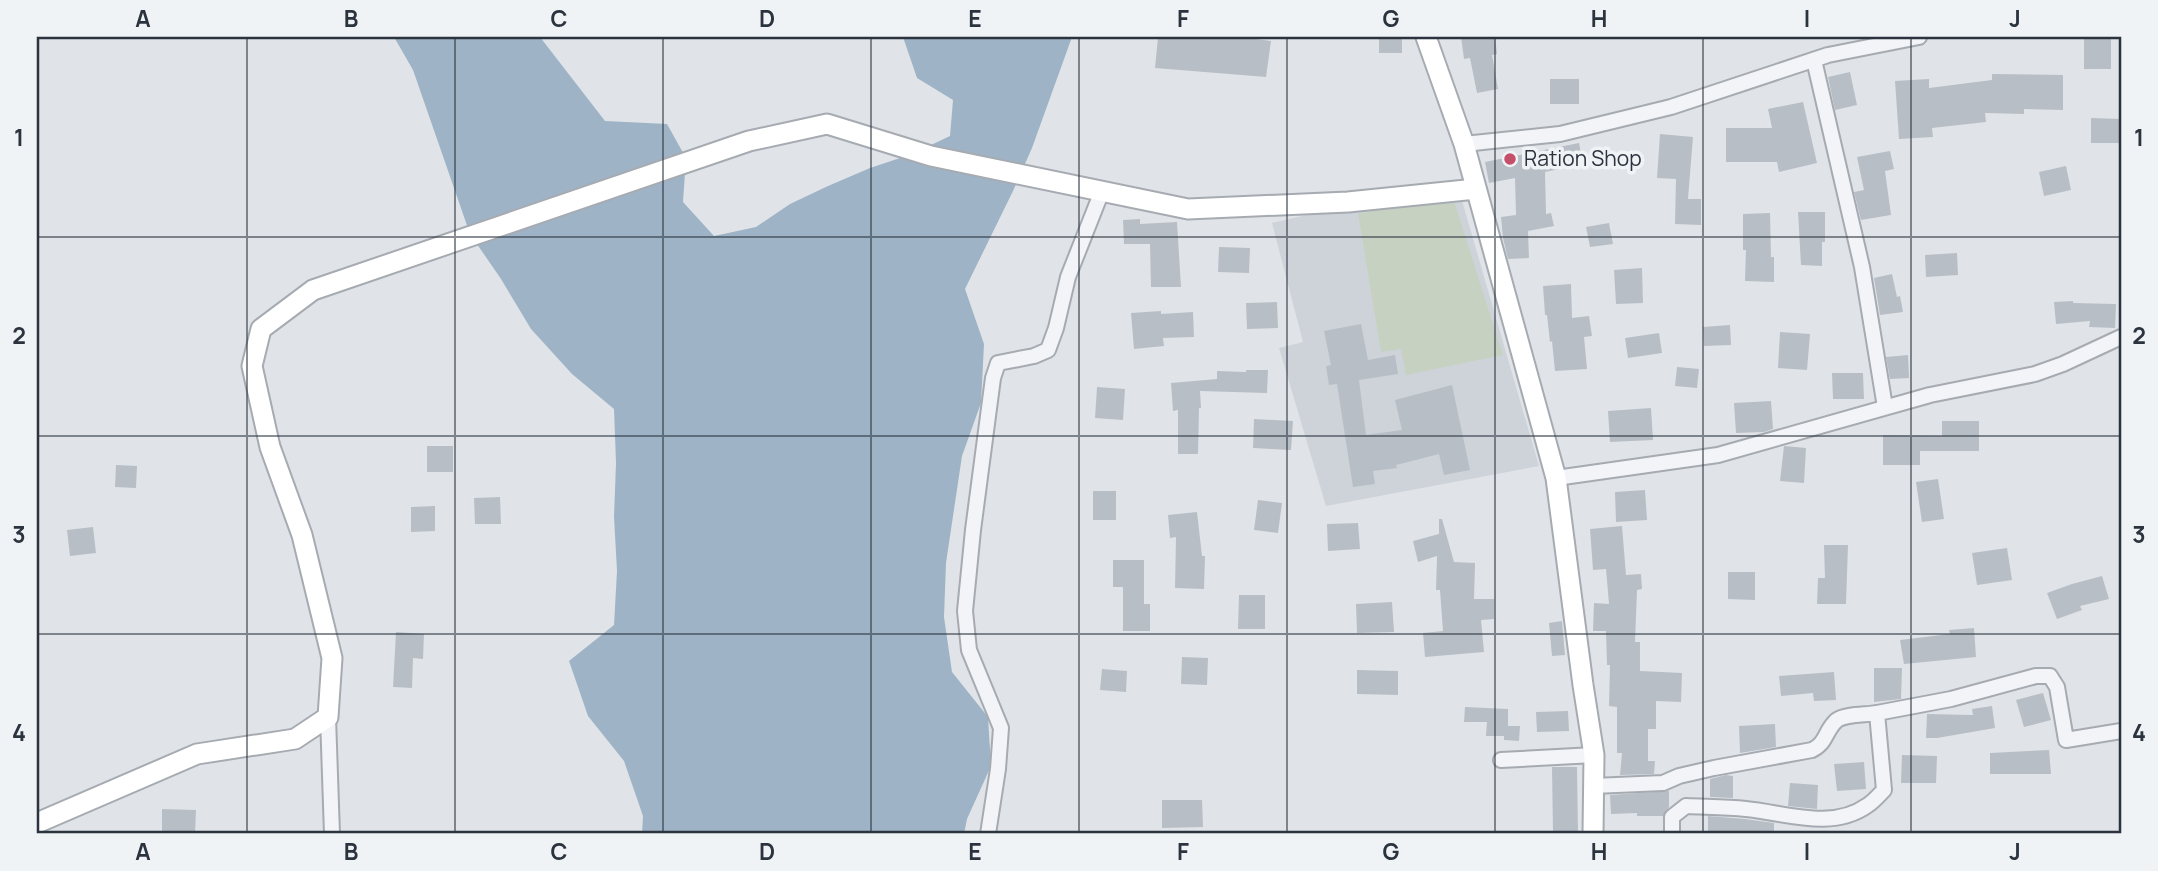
<svg xmlns="http://www.w3.org/2000/svg" width="2158" height="871" font-family="Manrope,sans-serif">
<style>
.built{fill:#ced3da}
.green{fill:#c7d1c2}
.water{fill:#9eb4c6}
.building{fill:#b8bec5}
.lines{fill:none;stroke-linecap:round;stroke-linejoin:round}
.street-casing{stroke:#a6abb2;stroke-width:18}
.secondary-casing{stroke:#a6abb2;stroke-width:23}
.street{stroke:#f3f4f7;stroke-width:14}
.secondary{stroke:#fff;stroke-width:19}
.grid{fill:none;stroke:#2a333e;stroke-width:2;stroke-opacity:0.55}
.poi-dot{fill:#c54e69;stroke:#f0f3f6;stroke-width:2.5}
.labels{text-anchor:middle;stroke-width:7;stroke-linejoin:round;paint-order:stroke}
.poi-label{font-size:21px;fill:#2a333e;stroke:#f0f3f6;text-anchor:start}
.neatline{fill:none;stroke:#2a333e;stroke-width:2.5}
.grid-label{font-size:23px;text-anchor:middle;font-weight:bold;fill:#2a333e}
</style>
<rect width="100%" height="100%" fill="#e0e4e8"/>
<!-- built -->
<path class="built" d="M1456 180 1539 466 1326 506 1279 348 1303 342 1272 223Z"/>
<!-- green -->
<path class="green" d="M1452 195 1503 355 1406 375 1401 349 1381 352 1358 214Z"/>
<!-- water -->
<path class="water" d="M394 37H540L605 121 667 124 686 158 683 202 714 236 756 227 790 204 828 186 870 168 912 154 950 136 953 100 917 78 903 37H1072L1032 148 1013 191 965 289 984 344 981 403 962 456 946 563 944 617 952 672 988 717 991 766 967 819 964 834H642L643 816 624 761 588 716 569 661 614 625 617 571 614 517 616 463 614 409 572 374 531 329 501 279 470 234 413 70Z"/>
<!-- building -->
<g class="building">
<path d="M1158 37H1240L1271 41 1266 77 1155 68Z"/>
<rect x="1379" y="37" width="23" height="16"/>
<path d="M1461 37H1495L1497 54 1492 55 1498 89 1477 93 1470 58 1464 59Z"/>
<rect x="2084" y="37" width="27" height="32"/>
<path d="M1850 72 1857 105 1835 110 1828 77Z"/>
<path d="M1992 74 2063 75V110L2024 109V114L1985 113 1986 122 1932 128 1933 137 1899 139 1895 81 1929 79V88L1992 80Z"/>
<rect x="1550" y="79" width="29" height="25"/>
<path d="M1803 102 1817 163 1779 172 1777 162H1726V128H1772L1768 109Z"/>
<path d="M2091 118 2121 119V143H2091Z"/>
<path d="M1660 134 1693 137 1688 199H1701V225L1675 224 1676 179 1657 178Z"/>
<path d="M1579 143 1583 164 1545 172 1546 214 1551 213 1554 226 1528 231 1529 258 1508 259 1503 238 1501 217 1516 215 1515 178 1489 183 1485 162Z"/>
<path d="M1890 151 1894 169 1885 171 1891 215 1861 220 1854 192 1864 190 1857 157Z"/>
<path d="M2066 166 2071 190 2044 196 2039 172Z"/>
<path d="M1798 212H1825V242H1822V266L1801 265Z"/>
<path d="M1770 213 1771 257H1774V282L1745 281 1746 250H1743V214Z"/>
<path d="M1140 219V224L1177 222 1181 287H1151L1150 244H1124L1123 220Z"/>
<path d="M1609 223 1613 244 1590 247 1586 227Z"/>
<path d="M1219 247 1250 248 1249 273 1218 272Z"/>
<path d="M1957 253 1958 275 1926 277 1925 255Z"/>
<path d="M1642 268 1643 303 1616 304 1614 270Z"/>
<path d="M1892 274 1897 297 1900 296 1903 312 1880 315 1874 278Z"/>
<path d="M1571 284 1572 318 1589 316 1592 336 1584 337 1587 369 1555 371 1552 341 1550 342 1547 315H1545L1543 286Z"/>
<path d="M2073 301V303L2116 304 2115 328 2089 327 2090 321 2056 324 2054 302Z"/>
<path d="M1277 302 1278 328 1247 329 1246 303Z"/>
<path d="M1161 311V314L1193 312 1194 337 1163 338 1164 346 1134 349 1131 313Z"/>
<path d="M1361 324 1368 360 1395 355 1398 374 1359 380 1366 435 1402 430 1395 400 1452 385 1470 470 1444 475 1439 454 1396 465 1397 468 1373 471 1375 484 1353 487 1337 384 1329 385 1326 366 1331 365 1324 331Z"/>
<path d="M1730 325 1731 345 1704 346 1703 327Z"/>
<path d="M1780 332 1810 334 1807 370 1778 368Z"/>
<path d="M1659 333 1662 353 1628 358 1625 338Z"/>
<path d="M1908 355 1909 378 1890 379 1886 357Z"/>
<path d="M1677 367 1699 369 1697 388 1675 386Z"/>
<path d="M1246 370H1268L1267 393 1200 391 1201 408H1199L1198 454H1178V410L1173 411 1171 383 1217 379V371L1246 372Z"/>
<path d="M1832 373H1863L1864 399H1833Z"/>
<path d="M1097 387 1125 389 1123 420 1095 418Z"/>
<path d="M1771 401 1773 429 1764 432 1736 433 1734 403Z"/>
<path d="M1651 408 1653 440 1610 442 1608 411Z"/>
<path d="M1254 419 1293 421 1291 450 1253 448Z"/>
<path d="M1942 421H1979V451H1920V465H1883V435L1942 436Z"/>
<rect x="427" y="446" width="26" height="26"/>
<path d="M1784 446 1806 448 1804 483 1780 481Z"/>
<path d="M116 465 137 466 136 488 115 487Z"/>
<path d="M1938 479 1944 519 1922 522 1916 482Z"/>
<path d="M1645 490 1647 520 1616 522 1615 492Z"/>
<rect x="1093" y="491" width="23" height="29"/>
<path d="M500 497 501 524H475L474 498Z"/>
<path d="M1258 500 1282 503 1278 533 1254 530Z"/>
<path d="M435 506V531L411 532V507Z"/>
<path d="M1197 512 1202 556H1205L1204 589 1175 588 1176 537 1170 538 1168 515Z"/>
<path d="M1439 519H1442L1454 562 1475 563 1474 599H1494V619L1481 620 1484 652 1425 657 1423 633 1443 631 1440 590H1436L1437 556 1418 562 1413 541 1439 534Z"/>
<path d="M1358 523 1360 549 1328 551 1327 524Z"/>
<path d="M1622 526 1626 575 1641 574 1642 589 1637 590 1635 642H1640V671L1682 673 1681 702 1656 701V729H1648V761H1655L1654 774 1620 775 1622 753H1617V707L1609 706 1610 665H1607L1606 631H1593L1594 603 1609 604 1606 569 1593 570 1590 529Z"/>
<path d="M93 527 96 553 70 556 67 530Z"/>
<path d="M1824 545H1848L1846 604H1817L1818 578H1825Z"/>
<path d="M2007 548 2012 580 1977 585 1972 553Z"/>
<path d="M1113 560H1144V604H1150V631H1123V587H1113Z"/>
<path d="M1728 572H1755V600L1728 599Z"/>
<path d="M2102 576 2109 599 2080 606 2082 610 2057 619 2047 593 2072 584Z"/>
<path d="M1239 595H1265V629H1238Z"/>
<path d="M1392 602 1394 632 1357 633 1356 604Z"/>
<path d="M1562 621 1565 655 1552 656 1549 623Z"/>
<path d="M1974 628 1976 657 1904 664 1900 640 1950 634 1949 630Z"/>
<path d="M396 632 424 634 423 659 413 658 412 688 393 687Z"/>
<path d="M1182 657 1208 658 1207 685 1181 684Z"/>
<path d="M1874 668H1902L1901 699 1874 702Z"/>
<path d="M1102 669 1127 671 1126 692 1100 690Z"/>
<path d="M1357 670 1398 671V695L1357 694Z"/>
<path d="M1834 672 1836 700 1814 701 1813 693 1781 696 1779 676Z"/>
<path d="M2043 693 2051 720 2024 727 2016 700Z"/>
<path d="M1992 706 1995 728 1937 738H1926L1927 714 1973 715 1972 709Z"/>
<path d="M1465 707 1508 709V726H1520L1519 741 1504 740V736H1486L1487 722H1464Z"/>
<path d="M1568 711 1569 731 1537 732 1536 712Z"/>
<path d="M1775 724 1776 747 1740 753 1739 726Z"/>
<path d="M2049 750 2051 774H1990V753Z"/>
<path d="M1902 755 1937 756 1936 783H1901Z"/>
<path d="M1864 762 1866 789 1837 791 1834 764Z"/>
<path d="M1552 767H1577L1578 834H1553Z"/>
<path d="M1726 775 1733 776V798L1710 797V779Z"/>
<path d="M1790 783 1818 785 1817 809 1788 806Z"/>
<path d="M1669 791V807L1663 816H1637V813L1611 814 1610 795Z"/>
<path d="M1162 800H1202L1203 827 1162 828Z"/>
<path d="M162 809 196 810 195 834H162Z"/>
<path d="M1708 816 1745 819 1774 823V834H1708Z"/>
</g>
<g class="lines">
<defs>
<g id="street">
<path d="M1814 60 1862 267 1885 407"/>
<path d="M1464 144 1560 134 1671 107 1828 55 1919 37"/>
<path d="M1556 478 1718 455 1930 395 2035 374 2063 364 2121 337"/>
<path d="M328 717 332 834"/>
<path d="M1501 760 1594 755"/>
<path d="M1593 786 1663 783 1679 776 1714 768 1812 750C1827 743 1825 730 1837 720 1846 714 1866 715 1877 713"/>
<path d="M988 834 998 769 1001 728 969 650 965 611 973 530 993 378 998 363 1034 356 1048 350 1056 328 1068 277 1102 191"/>
<path d="M1672 834V817L1686 806C1706 807 1726 807 1746 809 1786 813 1832 831 1868 805 1874 801 1879 795 1884 790L1877 713 1951 699 2036 676H2050L2057 687 2066 740 2121 731"/>
</g>
<g id="secondary">
<path d="M1426 37 1464 144 1556 478 1583 685 1594 755 1593 834"/>
<path d="M37 823 197 754 295 739 328 717 332 658 302 535 270 447 252 366 261 329 313 290 749 141 827 124 931 156 1188 209 1348 202 1476 189"/>
</g>
</defs>
<!-- street casing -->
<use href="#street" class="street-casing"/>
<!-- secondary casing -->
<use href="#secondary" class="secondary-casing"/>
<!-- street -->
<use href="#street" class="street"/>
<!-- secondary -->
<use href="#secondary" class="secondary"/>
</g>
<!-- grid -->
<path class="grid" d="M247 37V834M455 37V834M663 37V834M871 37V834M1079 37V834M1287 37V834M1495 37V834M1703 37V834M1911 37V834M37 237H2121M37 436H2121M37 634H2121"/>
<!-- markers -->
<circle class="poi-dot" cx="1510" cy="159" r="7"/>
<g class="labels">
<!-- poi labels -->
<g class="poi-label">
<text x="1524" y="166">Ration Shop</text>
</g>
</g>
<!-- border -->
<rect width="2158" height="871" fill="none" stroke="#f0f3f6" stroke-width="77"/>
<rect x="38" y="38" width="2082" height="794" class="neatline"/>
<g class="grid-label">
<text x="143" y="27">A</text>
<text x="351" y="27">B</text>
<text x="559" y="27">C</text>
<text x="767" y="27">D</text>
<text x="975" y="27">E</text>
<text x="1183" y="27">F</text>
<text x="1391" y="27">G</text>
<text x="1599" y="27">H</text>
<text x="1807" y="27">I</text>
<text x="2015" y="27">J</text>
<text x="19" y="146">1</text>
<text x="2139" y="146">1</text>
<text x="19" y="344">2</text>
<text x="2139" y="344">2</text>
<text x="19" y="543">3</text>
<text x="2139" y="543">3</text>
<text x="19" y="741">4</text>
<text x="2139" y="741">4</text>
<text x="143" y="860">A</text>
<text x="351" y="860">B</text>
<text x="559" y="860">C</text>
<text x="767" y="860">D</text>
<text x="975" y="860">E</text>
<text x="1183" y="860">F</text>
<text x="1391" y="860">G</text>
<text x="1599" y="860">H</text>
<text x="1807" y="860">I</text>
<text x="2015" y="860">J</text>
</g>
</svg>
